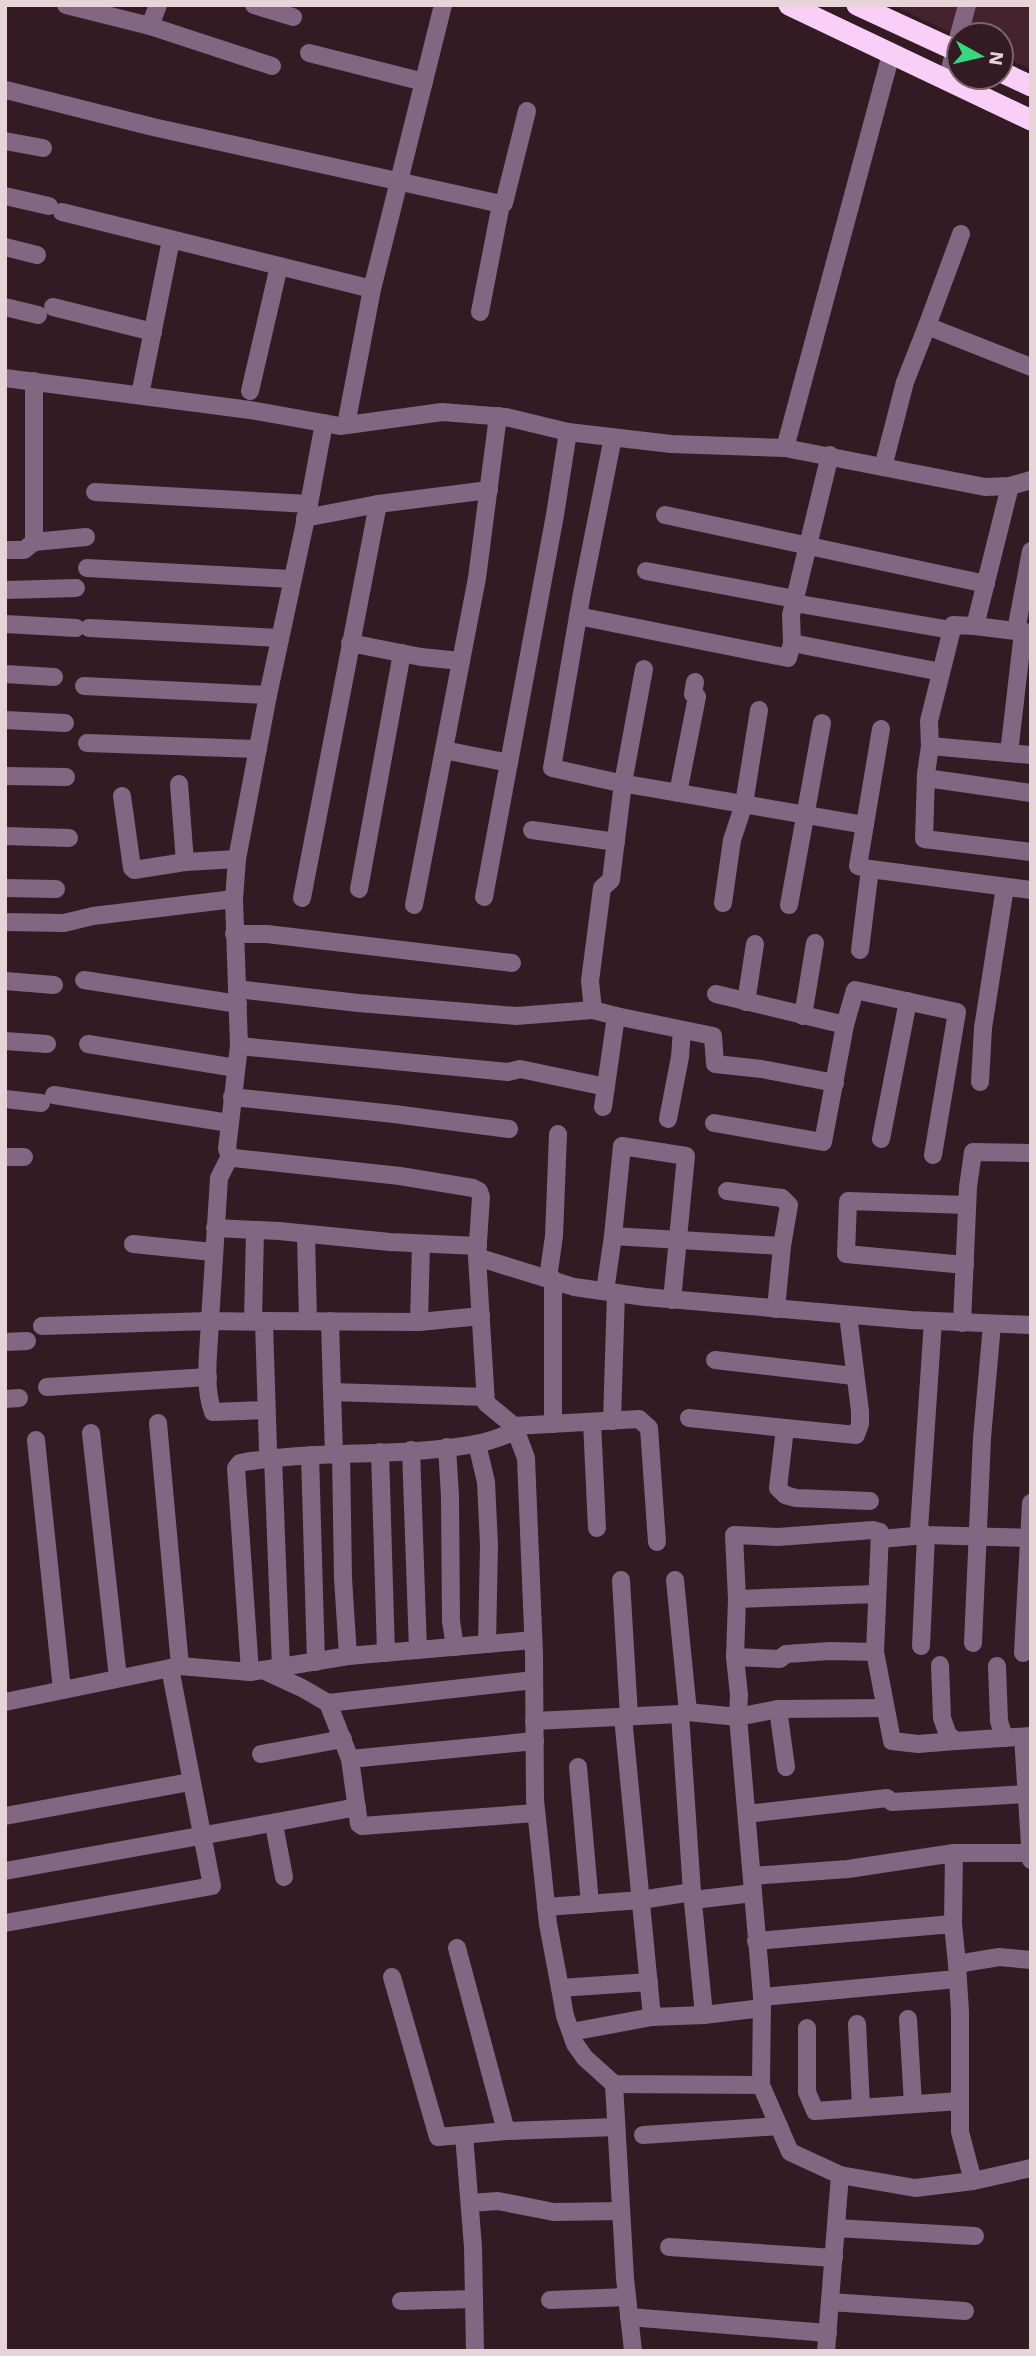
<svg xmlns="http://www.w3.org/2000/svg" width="1036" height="2356" font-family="'Work Sans',sans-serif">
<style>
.built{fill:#44232f}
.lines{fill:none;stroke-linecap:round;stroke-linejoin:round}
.minor{stroke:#826682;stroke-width:18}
.highway{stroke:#f9cff8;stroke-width:21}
</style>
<rect width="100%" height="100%" fill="#341a23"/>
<!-- built -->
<path class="built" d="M892 5H1031V69L1001 56V35L959 36Z"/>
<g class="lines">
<!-- minor -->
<g class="minor">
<path d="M66 5 150 26 158 5"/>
<path d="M254 5 293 17"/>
<path d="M150 26 272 66"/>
<path d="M959 35 967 5"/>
<path d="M309 53 424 82"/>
<path d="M947 80 959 35"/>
<path d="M6 90 153 127 501 204 504 203 527 111"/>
<path d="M5 141 43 148"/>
<path d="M5 196 49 206"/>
<path d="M62 212 372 289"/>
<path d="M961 234 927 326 1031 367"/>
<path d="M5 247 37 255"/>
<path d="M5 307 38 315"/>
<path d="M53 307 153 332"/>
<path d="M480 312 501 204"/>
<path d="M5 378 250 410 340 426 442 412 506 417 568 432 671 444 785 448 985 487 1010 486 1031 480"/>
<path d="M34 381V542L86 537"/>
<path d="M250 391 279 266"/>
<path d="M140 395 171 240"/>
<path d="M324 423 309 504 268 695 237 859 234 899 239 1046 227 1149 230 1156 234 1158 400 1176 473 1188 479 1191 481 1197 477 1257 486 1403 514 1426 526 1458 534 1654 535 1800 548 1924 560 1988 565 2016 575 2044 585 2058 614 2084 761 2085 790 2152 840 2175 915 2188 973 2181 1031 2168"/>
<path d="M346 425 372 289 443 5"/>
<path d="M613 437 582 593 552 768 615 782 865 825"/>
<path d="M785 448 891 54"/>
<path d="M830 455 791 615 792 643 941 672"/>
<path d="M883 467 905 382 927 326"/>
<path d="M1010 486 975 626 1031 633"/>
<path d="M95 492 309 504"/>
<path d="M665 515 986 584"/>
<path d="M305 518 378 504 489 490"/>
<path d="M5 550H24L34 542"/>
<path d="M87 568 291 579"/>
<path d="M646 571 795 599"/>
<path d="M5 590 76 588"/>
<path d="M794 603 951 630"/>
<path d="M578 616 788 658 792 643"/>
<path d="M5 624 76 628"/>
<path d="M975 626 953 625 929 721 930 746 1031 755"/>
<path d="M89 628 280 638"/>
<path d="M1016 631 1031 551"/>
<path d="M350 643 421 657 461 661"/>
<path d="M5 674 54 677"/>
<path d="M84 686 268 695"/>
<path d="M5 720 65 723"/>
<path d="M881 729 858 866 870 869 1031 890"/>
<path d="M87 743 258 749"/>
<path d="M930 746 926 774 924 839 1031 852"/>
<path d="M444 750 509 763"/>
<path d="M1009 753 1023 632"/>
<path d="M5 776 66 777"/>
<path d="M926 778 1031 793"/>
<path d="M179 784 185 862 237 859"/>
<path d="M678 793 697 697 693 694 695 682"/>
<path d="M122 796 132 868 134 870 185 862"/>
<path d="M532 830 616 842"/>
<path d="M5 836 69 838"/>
<path d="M5 888 56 889"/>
<path d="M359 889 402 653"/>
<path d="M484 897 555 515 568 432"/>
<path d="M302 898 378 504"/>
<path d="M723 903 732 840 744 804 759 710"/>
<path d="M414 905 477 578 498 416"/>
<path d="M789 905 822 723"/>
<path d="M5 922 64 923 93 916 234 899"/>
<path d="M234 934H267L512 963"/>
<path d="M860 950 870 869"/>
<path d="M84 980 238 1004"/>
<path d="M5 981 54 985"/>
<path d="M237 989 358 1003 516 1016 593 1010"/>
<path d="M716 994 845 1025 855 990 957 1012 933 1155"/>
<path d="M746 1002 755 944"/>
<path d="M616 1016 593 1010 590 981 602 888 611 880 623 783 644 669"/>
<path d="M803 1016 815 943"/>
<path d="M5 1041 47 1044"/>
<path d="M88 1044 236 1068"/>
<path d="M239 1046 508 1072 520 1069 606 1087"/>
<path d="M980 1082 983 1028 1005 887"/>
<path d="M54 1095 229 1123"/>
<path d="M232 1097 394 1114 509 1129"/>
<path d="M5 1099 41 1103"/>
<path d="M603 1107 616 1016 713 1036 715 1064 762 1069 835 1083"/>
<path d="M668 1119 680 1057 682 1030"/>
<path d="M714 1123 823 1142 845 1025"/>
<path d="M881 1139 908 1001"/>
<path d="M230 1156 219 1178 210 1321 264 1322 268 1450"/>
<path d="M5 1157H24"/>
<path d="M727 1191 782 1198 789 1205 782 1246"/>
<path d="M215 1228 279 1231 390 1242 478 1246"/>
<path d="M306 1234 308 1321"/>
<path d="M613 1236 622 1146 686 1156 672 1300"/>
<path d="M133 1244 213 1252"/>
<path d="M477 1257 574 1287 645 1297 911 1320 1031 1325"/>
<path d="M965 1265 846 1254 848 1201 967 1205"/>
<path d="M548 1278 554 1236 558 1134"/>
<path d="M553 1279V1424"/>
<path d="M605 1291 613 1236 782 1246 776 1309"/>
<path d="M848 1315 860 1411V1424L856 1435 785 1428 778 1488 785 1495 796 1498 870 1501"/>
<path d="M253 1321 255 1231"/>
<path d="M263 1321 419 1322 481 1316"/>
<path d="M330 1321 332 1392"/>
<path d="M933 1321 919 1529 926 1535 1031 1538"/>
<path d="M419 1322 421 1244"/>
<path d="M962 1323 968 1187 973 1152 1031 1153"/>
<path d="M42 1326 210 1321C209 1349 203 1386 213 1412L266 1410"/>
<path d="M5 1342 27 1341"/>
<path d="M715 1360 854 1376"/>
<path d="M47 1387 208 1377"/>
<path d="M5 1399 19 1398"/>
<path d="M689 1418 785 1428"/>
<path d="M612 1421 616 1293"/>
<path d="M592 1422 597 1528"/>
<path d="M158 1423 180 1666"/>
<path d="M514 1426 639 1419 649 1428 657 1542"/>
<path d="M91 1433 118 1678"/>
<path d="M36 1440 62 1690"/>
<path d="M477 1444 486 1482 489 1545 487 1644"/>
<path d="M447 1447 450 1496 451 1621 455 1647"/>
<path d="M411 1450 418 1650"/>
<path d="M380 1452 386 1653"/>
<path d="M334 1454 332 1392 485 1397"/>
<path d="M341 1454 343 1578 348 1656"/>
<path d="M310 1455 316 1662"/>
<path d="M273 1457 281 1668"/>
<path d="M880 1539 926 1535 921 1646"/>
<path d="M621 1580 629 1716"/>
<path d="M675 1580 688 1712"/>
<path d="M876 1594 737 1599 734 1535 778 1537 873 1530 880 1532 875 1652 892 1741 918 1744 956 1741"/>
<path d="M737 1599 735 1657 739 1695 738 1717 762 1997 761 2085"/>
<path d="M973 1643 982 1438 992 1324"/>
<path d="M1023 1653 1031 1503"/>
<path d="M735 1657 780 1659 786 1654 830 1651 875 1652"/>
<path d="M940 1665 942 1718 948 1735 956 1741 1031 1736"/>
<path d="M997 1666 999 1721 1004 1738"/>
<path d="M263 1670 348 1656 533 1640"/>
<path d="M250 1672 236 1468 240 1463C318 1449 398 1458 475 1444 489 1442 503 1436 516 1431"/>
<path d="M5 1702 180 1666 250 1672 263 1670 302 1688 328 1703 350 1759 359 1824 362 1826 536 1813"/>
<path d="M328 1703 534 1680"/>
<path d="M778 1709 885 1708"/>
<path d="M680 1714 688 1712 738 1717 778 1709 786 1767"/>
<path d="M623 1717 652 2017"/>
<path d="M534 1721 680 1714 692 1892 704 2015"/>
<path d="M1023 1737 1031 1860"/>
<path d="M261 1754 343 1739"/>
<path d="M350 1759 535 1741"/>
<path d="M578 1767 590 1904"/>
<path d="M747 1814 887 1798 892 1802 1026 1794"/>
<path d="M5 1816 190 1782"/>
<path d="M954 1853H1030"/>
<path d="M5 1871 277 1822"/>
<path d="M752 1876 848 1869 954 1853 953 1924"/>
<path d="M284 1877 275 1830 277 1822 357 1807"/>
<path d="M693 1900 753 1893"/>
<path d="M546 1907 641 1900 692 1892"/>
<path d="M5 1923 212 1886 170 1668"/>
<path d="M756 1941 953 1924 957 1964"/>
<path d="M457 1948 506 2131 616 2127"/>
<path d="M392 1977 438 2137 506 2131"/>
<path d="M560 1988 649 1982"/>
<path d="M762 1997 957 1979"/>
<path d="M908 2019 913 2104"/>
<path d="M857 2024 861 2107"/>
<path d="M807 2028V2092L815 2111 960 2101"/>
<path d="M571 2032 652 2017 704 2015 762 2008"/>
<path d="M614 2084 625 2278 633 2351"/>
<path d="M464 2135 473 2247 475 2351"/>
<path d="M643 2135 779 2126"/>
<path d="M973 2181 960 2132V2012L957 1964 999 1957 1031 1960"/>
<path d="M470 2203 498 2201 554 2212 621 2211"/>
<path d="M836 2228 975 2236"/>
<path d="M669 2247 834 2258"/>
<path d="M550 2300 627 2297"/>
<path d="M401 2301 473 2299"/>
<path d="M830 2302 965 2311"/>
<path d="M629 2317 828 2333"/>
<path d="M826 2351 840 2175"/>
</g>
<!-- highway -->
<g class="highway">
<path d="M789 5 1031 120"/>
<path d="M857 5 959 52"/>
<path d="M1001 72 1031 86"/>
</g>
</g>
<!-- border -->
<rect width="1036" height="2356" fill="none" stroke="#e6d4d9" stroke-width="14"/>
<!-- north arrow -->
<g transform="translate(980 56) rotate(98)"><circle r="33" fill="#341a23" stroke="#7b646c" stroke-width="2"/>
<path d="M0-5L12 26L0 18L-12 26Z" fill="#39d87f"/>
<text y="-10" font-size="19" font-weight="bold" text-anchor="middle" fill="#e6d4d9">N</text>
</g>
</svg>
